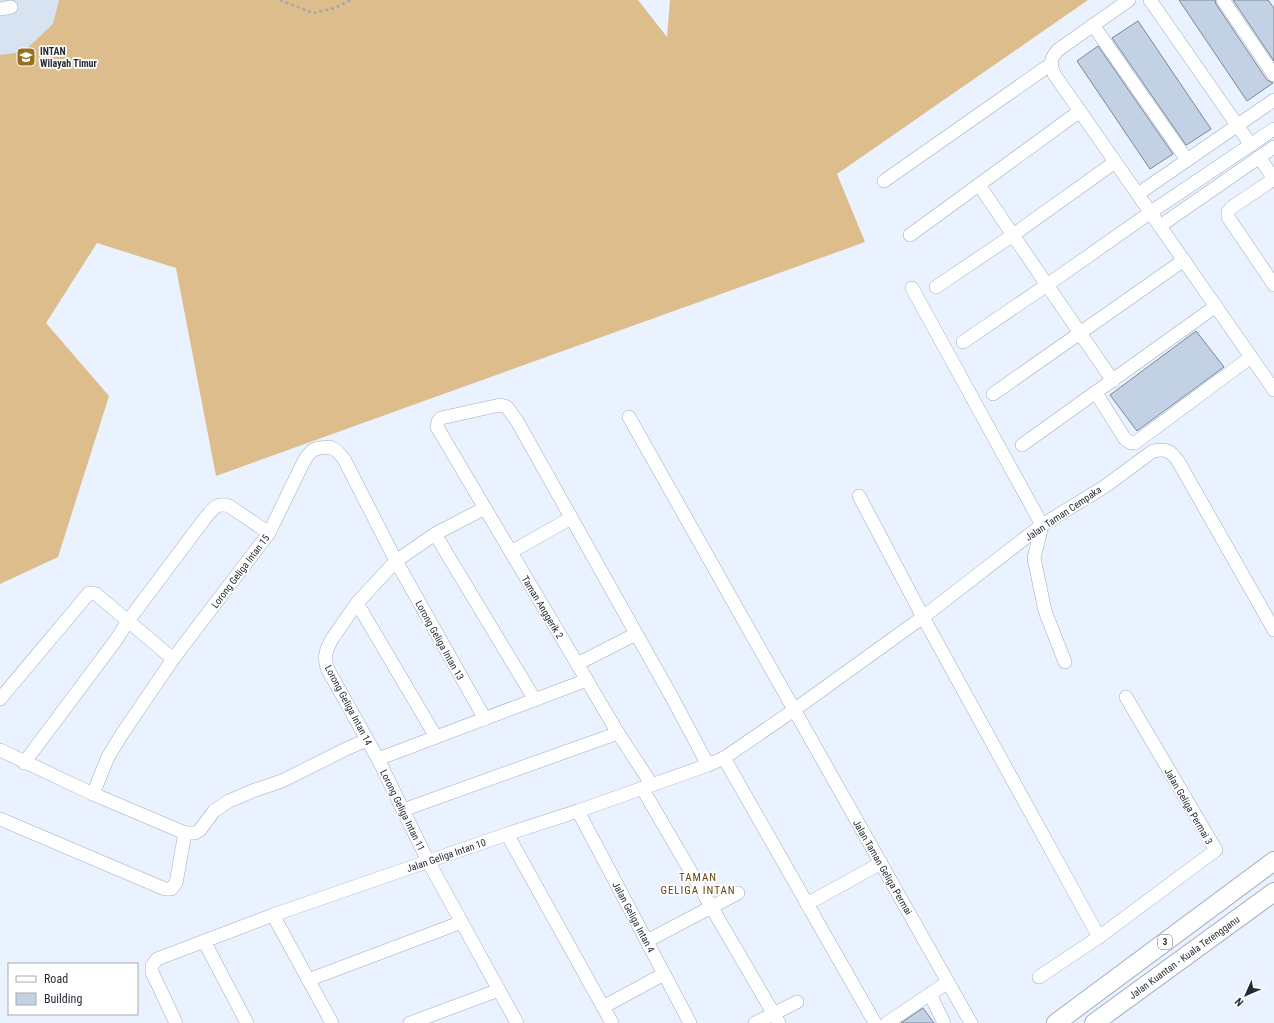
<svg xmlns="http://www.w3.org/2000/svg" width="1274" height="1023" font-family="'Roboto Condensed',sans-serif">
<style>
.built{fill:#d8e3f2}
.forest{fill:#ddbd8c}
.building{fill:#c2d1e4;stroke:#798799}
.lines{fill:none;stroke-linecap:round;stroke-linejoin:round}
.minor-casing{stroke:#9eadbf;stroke-width:14}
.highway-casing{stroke:#9eadbf;stroke-width:20}
.path{stroke:#a0a7b2;stroke-width:2.5;stroke-dasharray:3 3;stroke-linecap:butt}
.minor{stroke:#fff;stroke-width:13}
.highway{stroke:#fff;stroke-width:18}
.labels{text-anchor:middle;stroke-width:3.5;stroke-linejoin:round;paint-order:stroke}
.shield{fill:#fff;stroke:#676b70;stroke-width:1}
.shield-label{font-size:9px;font-weight:bold;fill:#262b33}
.poi-label{font-size:10px;font-weight:bold;fill:#262b33;stroke:#fff;text-anchor:start}
.street-label{font-size:10px;fill:#262b33;stroke:#fff}
.neighbourhood-label{font-size:11px;letter-spacing:1px;fill:#64450d;stroke:#fff}
</style>
<rect width="100%" height="100%" fill="#e9f2fe"/>
<!-- built -->
<path class="built" d="M0 0H104L0 115Z"/>
<!-- forest -->
<path class="forest" d="M59 0H638L667 37 670 0H1088L837 174 865 242 216 476 176 268 97 243 46 323 109 396 58 557 0 584V55L23 52 53 24Z"/>
<!-- building -->
<g class="building">
<path d="M1179 0H1215L1216 4 1267 80 1273 83 1247 101Z"/>
<path d="M1233 0H1268L1274 8V61Z"/>
<path d="M1138 21 1211 129 1188 144 1186 145 1112 38Z"/>
<path d="M1098 46 1173 154 1150 169 1077 61Z"/>
<path d="M1196 331 1224 367 1137 431 1110 395Z"/>
<path d="M923 1008 934 1023H901Z"/>
</g>
<g class="lines">
<defs>
<g id="minor">
<path d="M1129 0 1058 50C1050 59 1050 63 1054 74L1274 390"/>
<path d="M1150 0 1251 145"/>
<path d="M1223 0 1274 75"/>
<path d="M0 9 11 7"/>
<path d="M1093 25 1187 160"/>
<path d="M1259 157 1274 179"/>
<path d="M1274 179 1231 208 1228 212V217L1274 285"/>
<path d="M884 181 1051 64"/>
<path d="M979 185 1047 285 1113 381"/>
<path d="M1138 194 1274 100"/>
<path d="M1160 226 1274 147"/>
<path d="M910 235 1080 111"/>
<path d="M936 287 1013 235 1115 162"/>
<path d="M912 288 1042 525 1034 558 1045 611 1065 662"/>
<path d="M963 342 1047 285 1151 212 1274 129"/>
<path d="M1096 393 1125 439 1131 443H1135L1251 357"/>
<path d="M993 394 1184 260"/>
<path d="M629 417 971 1023"/>
<path d="M1022 445 1216 306"/>
<path d="M859 496 923 617 1099 937"/>
<path d="M485 508 435 534 396 561 357 603 332 639 327 649 325 658 327 668 378 759 428 861 517 1023"/>
<path d="M435 534 535 700"/>
<path d="M511 552 571 518"/>
<path d="M357 603 436 737"/>
<path d="M173 659 128 621 206 517C213 509 217 502 229 506L269 533"/>
<path d="M577 664 636 634"/>
<path d="M0 699 89 593 96 594 128 621 116 640 24 763"/>
<path d="M0 750 93 794 185 833H195L200 830 214 811 229 801 255 790 282 781 348 748 367 740"/>
<path d="M724 758 875 1023"/>
<path d="M378 759 587 680"/>
<path d="M652 785 618 733 437 427 438 422 441 418 500 405 507 407 517 421 674 701 708 765"/>
<path d="M642 788 779 1023"/>
<path d="M93 794 108 757 122 734 173 659 269 533 303 463 307 456 313 450 319 448 330 447 337 451 344 459 396 561 485 719"/>
<path d="M403 810 618 733"/>
<path d="M578 811 690 1023"/>
<path d="M0 819 165 889H171L176 883 185 833"/>
<path d="M507 834 612 1023"/>
<path d="M807 904 881 863"/>
<path d="M273 915 332 1023"/>
<path d="M204 941 247 1023"/>
<path d="M647 941 738 893"/>
<path d="M1039 977 1099 937 1216 850 1126 697"/>
<path d="M308 980 462 922"/>
<path d="M930 994 944 1023"/>
<path d="M603 1007 664 974"/>
<path d="M176 1023 152 972V966L157 959 273 915 507 834 578 811 708 765 724 758 794 710 923 617 1042 525 1104 487 1153 451C1166 448 1171 451 1178 461L1274 630"/>
<path d="M410 1023 499 990"/>
<path d="M755 1023 797 1002"/>
<path d="M887 1023 948 982"/>
</g>
<g id="highway">
<path d="M1056 1023 1274 861"/>
<path d="M1094 1023 1274 892"/>
</g>
</defs>
<!-- minor casing -->
<use href="#minor" class="minor-casing"/>
<!-- highway casing -->
<use href="#highway" class="highway-casing"/>
<!-- path -->
<path class="path" d="M280 0 313 13 335 8 351 0"/>
<!-- minor -->
<use href="#minor" class="minor"/>
<!-- highway -->
<use href="#highway" class="highway"/>
</g>
<!-- icons -->
<defs>
<symbol id="university-square" viewBox="-11 -11 22 22"><rect x="-9" y="-9" width="18" height="18" rx="4" fill="#9a6e1d" stroke="#fff"/><path d="M0-5L7-2L0 1L-7-2ZM-4 1L0 2.5L4 1V4Q0 6-4 4Z" fill="#fff"/></symbol>
</defs>
<g fill-rule="evenodd">
<use href="#university-square" x="15" y="46" width="22" height="22"/>
</g>
<g class="labels">
<!-- shield labels -->
<rect class="shield" x="1158" y="935" width="14" height="14" rx="3"/>
<g class="shield-label">
<text x="1165" y="945">3</text>
</g>
<!-- poi labels -->
<g class="poi-label">
<text x="40" y="55">INTAN<tspan x="40" dy="12">Wilayah Timur</tspan></text>
</g>
<!-- street labels -->
<g class="street-label">
<text transform="translate(1063 513) rotate(-34)" y="4">Jalan Taman Cempaka</text>
<text transform="translate(240 571) rotate(-53)" y="4">Lorong Geliga Intan 15</text>
<text transform="translate(543 607) rotate(59)" y="4">Taman Anggerik 2</text>
<text transform="translate(440 640) rotate(61)" y="4">Lorong Geliga Intan 13</text>
<text transform="translate(349 705) rotate(62)" y="4">Lorong Geliga Intan 14</text>
<text transform="translate(1189 806) rotate(60)" y="4">Jalan Geliga Permai 3</text>
<text transform="translate(403 810) rotate(64)" y="4">Lorong Geliga Intan 11</text>
<text transform="translate(446 855) rotate(-19)" y="4">Jalan Geliga Intan 10</text>
<text transform="translate(883 867) rotate(60)" y="4">Jalan Taman Geliga Permai</text>
<text transform="translate(634 917) rotate(62)" y="4">Jalan Geliga Intan 4</text>
<text transform="translate(1184 957) rotate(-36)" y="4">Jalan Kuantan - Kuala Terengganu</text>
</g>
<!-- neighbourhood labels -->
<g class="neighbourhood-label">
<text x="698" y="881">TAMAN<tspan x="698" dy="13">GELIGA INTAN</tspan></text>
</g>
</g>
<!-- legend -->
<rect x="8" y="963" width="130" height="52" fill="#ffffff" stroke="#a8aaad"/>
<rect x="16" y="976" width="20" height="6" fill="#ffffff" stroke="#a8aaad"/>
<text x="44" y="983" font-size="12" fill="#262b33">Road</text>
<rect x="16" y="993" width="20" height="12" fill="#c2d1e4" stroke="#a8aaad"/>
<text x="44" y="1003" font-size="12" fill="#262b33">Building</text>
<!-- north arrow -->
<g transform="translate(1246 995) rotate(225)" stroke="#ffffff" stroke-width="3" paint-order="stroke">
<path d="M0-3L7 15L0 10L-7 15Z" fill="#262b33"/>
<text y="-6" font-size="11" font-weight="bold" text-anchor="middle" fill="#262b33">N</text>
</g>
</svg>
